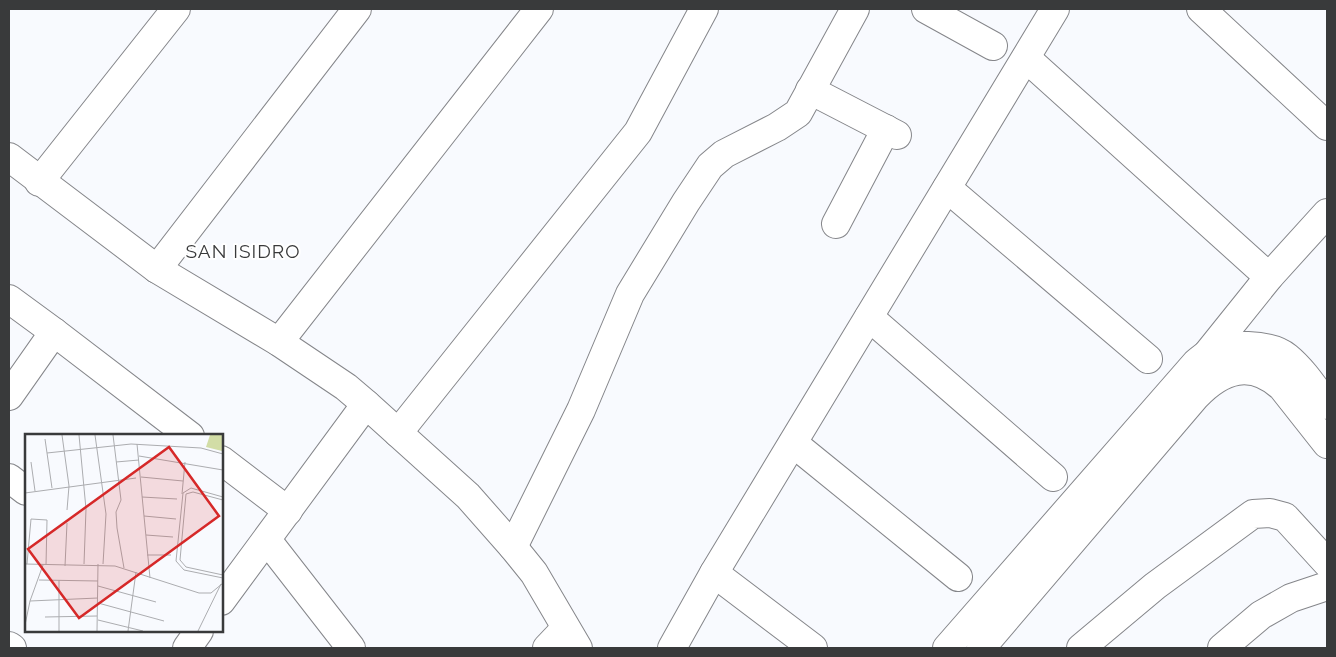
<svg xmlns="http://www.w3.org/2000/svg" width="1336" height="657" font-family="Raleway,sans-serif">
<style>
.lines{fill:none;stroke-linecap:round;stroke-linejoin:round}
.minor-casing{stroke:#85868a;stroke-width:30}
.minor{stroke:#fff;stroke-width:28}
.labels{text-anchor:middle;stroke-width:4;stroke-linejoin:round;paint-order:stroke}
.neighbourhood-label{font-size:19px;letter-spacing:1px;fill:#393a3b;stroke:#fff}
.inset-road{fill:none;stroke:#acadb0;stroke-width:1}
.view{fill:#d62828;fill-opacity:0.15;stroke:#d62828;stroke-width:2.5}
.inset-edge{fill:none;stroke:#393a3b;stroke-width:2.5}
</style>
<rect width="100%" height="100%" fill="#f8fafe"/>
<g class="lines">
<defs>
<g id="minor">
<path d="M926 9 993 46"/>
<path d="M1201 9 1327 126"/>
<path d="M1026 58 1269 277"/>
<path d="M810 90 897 135"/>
<path d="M9 157 157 269 279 342 346 387 366 404 468 496 513 547 534 573 578 648"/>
<path d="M39 182 176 9"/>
<path d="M947 188 1148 359"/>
<path d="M836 224 886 129"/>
<path d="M157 269 357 9"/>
<path d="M9 299 54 332 190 436"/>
<path d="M869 317 1053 477"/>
<path d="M279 342 539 9"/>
<path d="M1208 353 1269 277 1327 213"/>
<path d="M9 396 54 332"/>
<path d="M398 433 638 132 704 9"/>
<path d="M793 443 958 577"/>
<path d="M221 460 288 511"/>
<path d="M9 478 26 491"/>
<path d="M267 540 351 648"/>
<path d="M513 547 581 410 630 294 686 202 710 166 724 154 777 127 798 113 855 9"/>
<path d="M714 573 813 648"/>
<path d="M221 601 366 404"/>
<path d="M9 646 12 648"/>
<path d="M187 648 199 631"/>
<path d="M547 648 565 629"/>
<path d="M672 648 714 573 1055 9"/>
<path d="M947 648 1196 363C1200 360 1204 356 1209 353 1227 343 1270 343 1287 357 1303 370 1315 389 1327 405"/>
<path d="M981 648 1196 396C1222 369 1251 359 1282 387L1327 444"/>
<path d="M1081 648 1155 586 1253 514 1270 513 1285 517 1327 563"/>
<path d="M1222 648 1261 615 1291 598 1327 586"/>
</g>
</defs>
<!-- minor casing -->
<use href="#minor" class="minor-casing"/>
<!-- minor -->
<use href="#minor" class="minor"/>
</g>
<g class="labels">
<!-- neighbourhood labels -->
<g class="neighbourhood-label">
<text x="243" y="258">SAN ISIDRO</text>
</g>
</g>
<!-- overview -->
<g transform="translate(25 434)">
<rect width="198" height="198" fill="#f8fafe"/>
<path d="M185 1H197V17L181 13Z" fill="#d2dda6"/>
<path class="inset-road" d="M37 1 44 52 42 76M54 1 61 75 59 130M70 1 81 80 78 130M88 1 96 66 91 78 92 94 99 134M20 5 27 54M112 10 125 144M22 19 106 10 176 14 198 20M114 22 198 36M6 28 10 57M91 28 114 26M116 43 158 47M0 59 111 44M157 60 160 28M117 63 152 65M198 63 166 54 158 59 151 127 159 136 198 144M198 66 168 58 161 60 155 126 161 133 198 141M119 82 151 85M121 101 148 103M122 121H146M0 130 90 132 174 159H186L198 149M2 130 6 85 22 86 21 131M40 132 42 89M14 146 73 147M73 152 131 168M5 167 73 164M73 169 139 187M20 183 72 182M73 186 118 197M0 191 5 167 18 131M34 197V146M72 197 73 130M103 197 111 138M173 197 196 150"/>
<path class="view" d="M144 13 194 82 54 184 3 115Z"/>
<rect width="198" height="198" class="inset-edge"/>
</g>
<!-- border -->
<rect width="1336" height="657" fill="none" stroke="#393a3b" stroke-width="20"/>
</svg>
